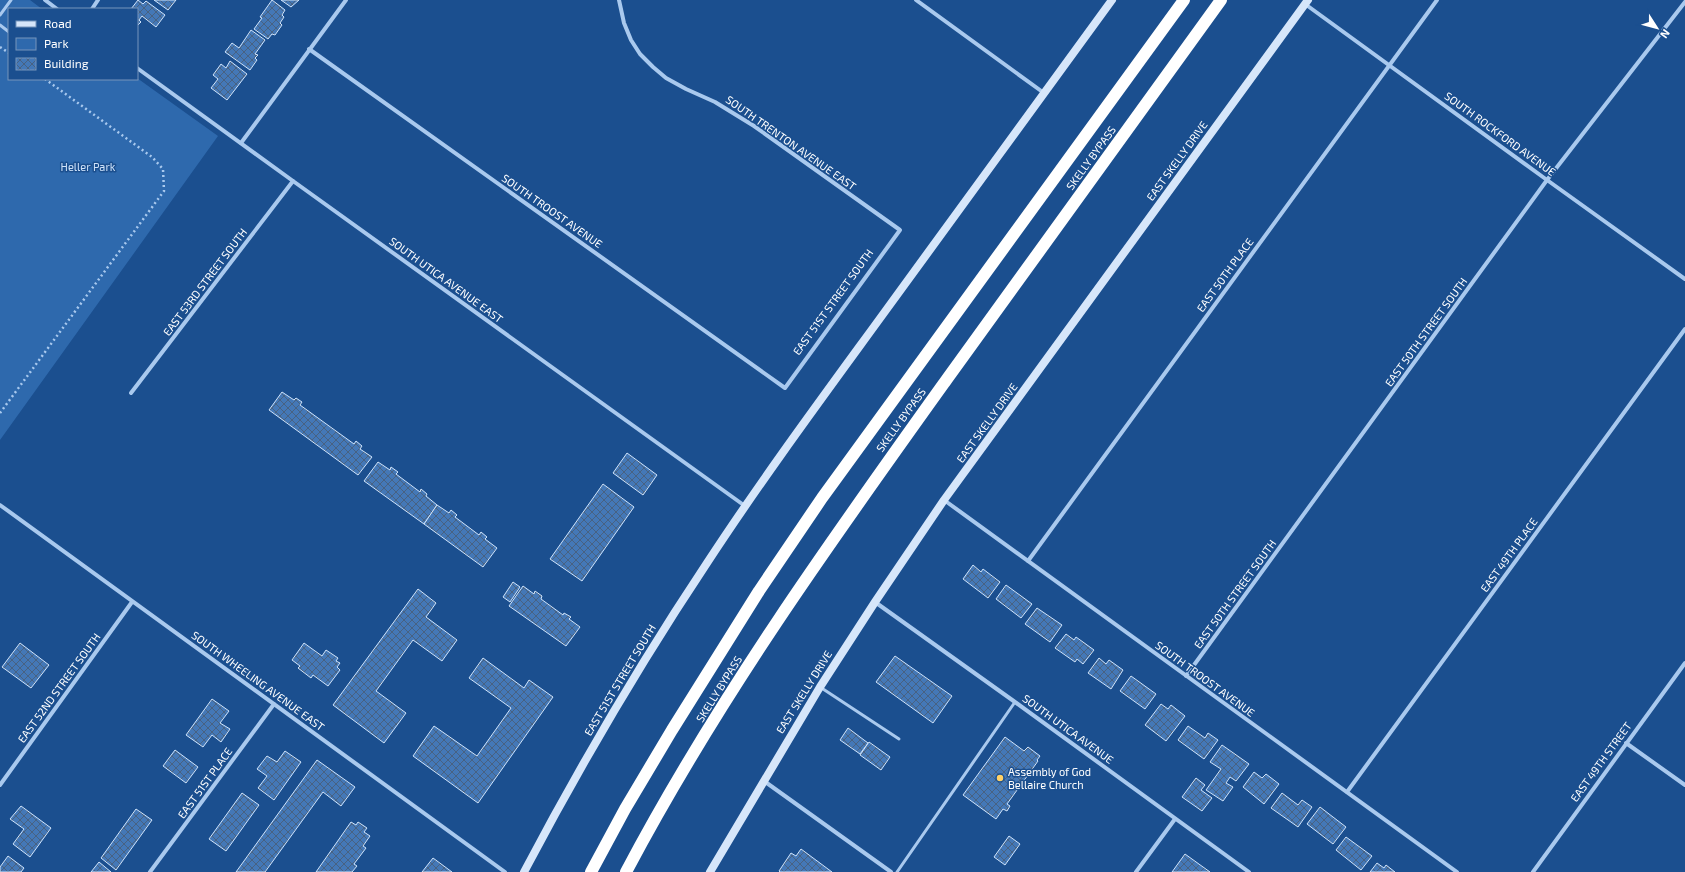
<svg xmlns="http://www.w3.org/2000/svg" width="1685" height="872" font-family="'Exo 2',sans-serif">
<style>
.park{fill:#2e69ad}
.building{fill:url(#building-cross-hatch);stroke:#cfe3fa}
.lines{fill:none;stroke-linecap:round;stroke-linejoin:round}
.path{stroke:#a9c9ee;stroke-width:2.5;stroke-dasharray:2 3;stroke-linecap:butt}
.service{stroke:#a9c9ee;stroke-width:3}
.minor{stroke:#a9c9ee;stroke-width:4}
.secondary{stroke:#d6e6fa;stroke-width:8}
.motorway{stroke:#fff;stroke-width:12}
.poi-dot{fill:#ffd166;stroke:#1b4f8f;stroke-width:1.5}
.labels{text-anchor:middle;stroke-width:3;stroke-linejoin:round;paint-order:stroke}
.street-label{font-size:11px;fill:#fff;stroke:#1b4f8f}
.park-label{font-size:11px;fill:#cfe3fa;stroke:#1b4f8f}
.poi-label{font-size:11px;fill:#fff;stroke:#1b4f8f;text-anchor:start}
</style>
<defs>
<pattern id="building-cross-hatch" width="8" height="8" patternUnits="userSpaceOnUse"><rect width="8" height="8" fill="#4478b7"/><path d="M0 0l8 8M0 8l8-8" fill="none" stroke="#486282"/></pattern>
</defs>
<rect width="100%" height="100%" fill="#1b4f8f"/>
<!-- park -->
<path class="park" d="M0 0H30L42 9H9V79H137V78L218 136 0 440Z"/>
<!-- building -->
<g class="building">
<path d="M138 0 143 4 146 1 165 15 156 27 142 16 139 20 141 22 137 26V9H131Z"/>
<path d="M154 0H176L168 10Z"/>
<path d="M272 0 285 10 282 15 284 17 280 23 282 25 275 35 272 34 268 39 254 29 262 18 260 17Z"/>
<path d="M281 0H299L291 7Z"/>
<path d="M251 30 265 40 255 54 258 55 255 58 257 60 250 70 225 52 232 43 239 48Z"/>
<path d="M230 61 247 74 227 100 211 88 218 79 213 75 221 64 226 68Z"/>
<path d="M282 392 294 400 296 398 302 402 300 405 354 444 356 441 362 446 360 449 372 457 358 475 269 410Z"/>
<path d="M627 453 657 475 643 495 613 473Z"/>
<path d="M378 462 390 470 391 467 398 472 396 474 420 492 421 489 427 494 426 496 437 505 424 524 364 481Z"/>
<path d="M603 484 634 507 582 581 550 559Z"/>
<path d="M437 505 449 513 451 510 457 515 455 517 479 535 481 532 487 537 485 539 497 548 483 567 424 524Z"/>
<path d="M973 565 981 572 983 569 1000 582 988 598 963 579Z"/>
<path d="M513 582 520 587 510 602 503 597Z"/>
<path d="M1006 585 1032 604 1021 618 996 599Z"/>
<path d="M523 586 534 594 535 591 542 596 541 599 563 615 564 613 571 617 569 619 580 627 566 646 509 606Z"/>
<path d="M418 589 436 603 426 617 457 640 442 661 413 640 376 691 406 713 384 743 333 705Z"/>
<path d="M1037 608 1062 625 1050 642 1025 624Z"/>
<path d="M1066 634 1074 640 1076 637 1094 650 1083 664 1077 659 1075 662 1055 648Z"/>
<path d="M20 643 49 665 31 688 2 667Z"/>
<path d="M304 643 322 656 326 650 338 658 336 661 340 663 337 667 340 670 328 686 313 675 311 678 298 668 300 666 292 660Z"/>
<path d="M895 656 952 696 933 723 876 682Z"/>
<path d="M483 658 524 688 529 680 553 697 478 803 413 756 434 726 477 756 511 708 469 678Z"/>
<path d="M1099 658 1106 664 1109 660 1123 670 1111 689 1088 673Z"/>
<path d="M1131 676 1156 694 1145 709 1120 691Z"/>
<path d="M212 699 229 711 220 723 230 729 221 742 212 735 203 747 186 735Z"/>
<path d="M1161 704 1168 709 1171 705 1185 716 1166 741 1145 725Z"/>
<path d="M1188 726 1205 738 1208 733 1218 740 1204 759 1178 740Z"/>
<path d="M848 728 868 743 860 754 840 740Z"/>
<path d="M1005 737 1024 751 1028 747 1040 756 1037 760 1038 761 1007 804 1010 806 1007 811 1003 809 996 819 963 795Z"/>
<path d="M869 742 890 757 881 770 860 755Z"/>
<path d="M1222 745 1249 764 1236 781 1230 777 1226 783 1233 787 1223 801 1206 790 1221 769 1210 762Z"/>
<path d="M175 750 198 767 186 783 163 766Z"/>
<path d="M285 751 301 762 274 800 258 788 267 776 257 769 267 756 277 762Z"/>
<path d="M317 760 355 787 341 806 323 792 265 872H236Z"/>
<path d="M1254 772 1262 778 1266 774 1279 784 1264 804 1243 787Z"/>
<path d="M1196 778 1205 785 1201 790 1212 798 1202 811 1182 797Z"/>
<path d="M242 793 259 805 226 851 209 839Z"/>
<path d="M1282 793 1298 805 1302 800 1312 807 1298 827 1271 808Z"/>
<path d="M21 806 51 828 30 857 13 844 24 829 10 819Z"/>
<path d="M1320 807 1346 827 1333 844 1307 824Z"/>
<path d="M136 809 152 820 116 870 101 858Z"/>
<path d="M351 822 356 825 358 822 367 828 364 832 370 836 363 846 366 848 354 864 357 866 352 872H316Z"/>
<path d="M1009 836 1020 844 1005 865 994 857Z"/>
<path d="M1346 837 1372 856 1361 870 1336 850Z"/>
<path d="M801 849 832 872H780L779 871 791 853 796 856Z"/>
<path d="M1185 854 1210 872H1172Z"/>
<path d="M8 856 24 868 21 872H0V867Z"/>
<path d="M433 858 452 872H422Z"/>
<path d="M99 862 111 872H91Z"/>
<path d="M1377 863 1384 868 1386 865 1395 872H1370Z"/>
</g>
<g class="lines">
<!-- path -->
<g class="path">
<path d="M0 47 9 53"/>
<path d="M0 413 164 191 163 169 152 157 45 79"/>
</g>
<!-- service -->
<g class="service">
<path d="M0 15 11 0"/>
<path d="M0 25 9 32"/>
<path d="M820 687 899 739"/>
<path d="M897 872 1015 702"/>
</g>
<!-- minor -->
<g class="minor">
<path d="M45 0 57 9"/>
<path d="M916 0 1044 93"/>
<path d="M1305 4 1547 180 1685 279"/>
<path d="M92 9 98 0"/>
<path d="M309 49 785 388 900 230 754 126 715 102 686 89 666 78 653 67 640 54 631 40 624 23 619 0"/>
<path d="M137 68 293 181 745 506"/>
<path d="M241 143 346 0"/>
<path d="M131 393 293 181"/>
<path d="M944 500 1457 872"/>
<path d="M0 505 505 872"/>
<path d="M1028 561 1437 0"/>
<path d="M875 602 1015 702 1249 872"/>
<path d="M1186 676 1547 180 1685 2"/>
<path d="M1626 743 1685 785"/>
<path d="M764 781 891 872"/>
<path d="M0 785 132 602"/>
<path d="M1347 792 1685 329"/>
<path d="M150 872 274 704"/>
<path d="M1136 872 1175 819"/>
<path d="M1533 872 1685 663"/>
</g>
<!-- secondary -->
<g class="secondary">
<path d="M524 872C580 766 641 662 707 563 762 479 822 398 881 317 958 211 1035 106 1112 0"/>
<path d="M710 872 820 687 875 602 944 500 1308 0"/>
</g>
<!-- motorway -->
<g class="motorway">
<path d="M591 872 625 809 672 730 759 591 822 498 1184 0"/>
<path d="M626 872C718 698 833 538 947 379 1039 252 1130 126 1221 0"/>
</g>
</g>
<!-- markers -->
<circle class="poi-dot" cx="1000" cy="778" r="4"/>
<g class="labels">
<!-- street labels -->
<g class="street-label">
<text transform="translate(1500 134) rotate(36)" y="4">SOUTH ROCKFORD AVENUE</text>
<text transform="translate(791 143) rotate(35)" y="4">SOUTH TRENTON AVENUE EAST</text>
<text transform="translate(1091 158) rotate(-54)" y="4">SKELLY BYPASS</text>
<text transform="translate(1177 161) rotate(-54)" y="4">EAST SKELLY DRIVE</text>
<text transform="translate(552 211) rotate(35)" y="4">SOUTH TROOST AVENUE</text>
<text transform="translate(1225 275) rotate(-54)" y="4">EAST 50TH PLACE</text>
<text transform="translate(446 280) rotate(36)" y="4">SOUTH UTICA AVENUE EAST</text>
<text transform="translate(205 282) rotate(-53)" y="4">EAST 53RD STREET SOUTH</text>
<text transform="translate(833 302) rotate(-54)" y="4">EAST 51ST STREET SOUTH</text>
<text transform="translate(1426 332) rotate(-54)" y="4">EAST 50TH STREET SOUTH</text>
<text transform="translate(901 420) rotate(-54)" y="4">SKELLY BYPASS</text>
<text transform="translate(987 423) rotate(-54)" y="4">EAST SKELLY DRIVE</text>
<text transform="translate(1509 555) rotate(-54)" y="4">EAST 49TH PLACE</text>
<text transform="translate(1235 594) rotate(-54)" y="4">EAST 50TH STREET SOUTH</text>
<text transform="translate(1205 679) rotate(36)" y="4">SOUTH TROOST AVENUE</text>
<text transform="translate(620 680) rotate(-59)" y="4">EAST 51ST STREET SOUTH</text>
<text transform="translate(258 681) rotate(36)" y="4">SOUTH WHEELING AVENUE EAST</text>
<text transform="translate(59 688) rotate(-54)" y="4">EAST 52ND STREET SOUTH</text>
<text transform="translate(719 689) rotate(-58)" y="4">SKELLY BYPASS</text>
<text transform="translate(804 692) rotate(-58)" y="4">EAST SKELLY DRIVE</text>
<text transform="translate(1068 729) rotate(36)" y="4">SOUTH UTICA AVENUE</text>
<text transform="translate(1601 762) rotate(-54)" y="4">EAST 49TH STREET</text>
<text transform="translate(205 783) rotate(-54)" y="4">EAST 51ST PLACE</text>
</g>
<!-- park labels -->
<g class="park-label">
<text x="88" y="171">Heller Park</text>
</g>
<!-- poi labels -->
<g class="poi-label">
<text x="1008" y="776">Assembly of God<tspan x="1008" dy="13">Bellaire Church</tspan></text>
</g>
</g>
<!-- legend -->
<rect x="8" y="8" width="130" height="72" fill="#1b4f8f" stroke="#7695bc"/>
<rect x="16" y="21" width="20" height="6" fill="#d6e6fa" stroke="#7695bc"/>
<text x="44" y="28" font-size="12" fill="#ffffff">Road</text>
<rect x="16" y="38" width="20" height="12" fill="#2e69ad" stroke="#7695bc"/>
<text x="44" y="48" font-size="12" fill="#ffffff">Park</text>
<rect x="16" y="58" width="20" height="12" fill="url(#building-cross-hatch)" stroke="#7695bc"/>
<text x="44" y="68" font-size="12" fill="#ffffff">Building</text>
<!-- north arrow -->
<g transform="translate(1657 28) rotate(126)" stroke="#1b4f8f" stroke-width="3" paint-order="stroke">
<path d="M0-3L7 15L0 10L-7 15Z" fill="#ffffff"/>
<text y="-6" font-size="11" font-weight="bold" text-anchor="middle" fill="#ffffff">N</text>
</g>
</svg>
